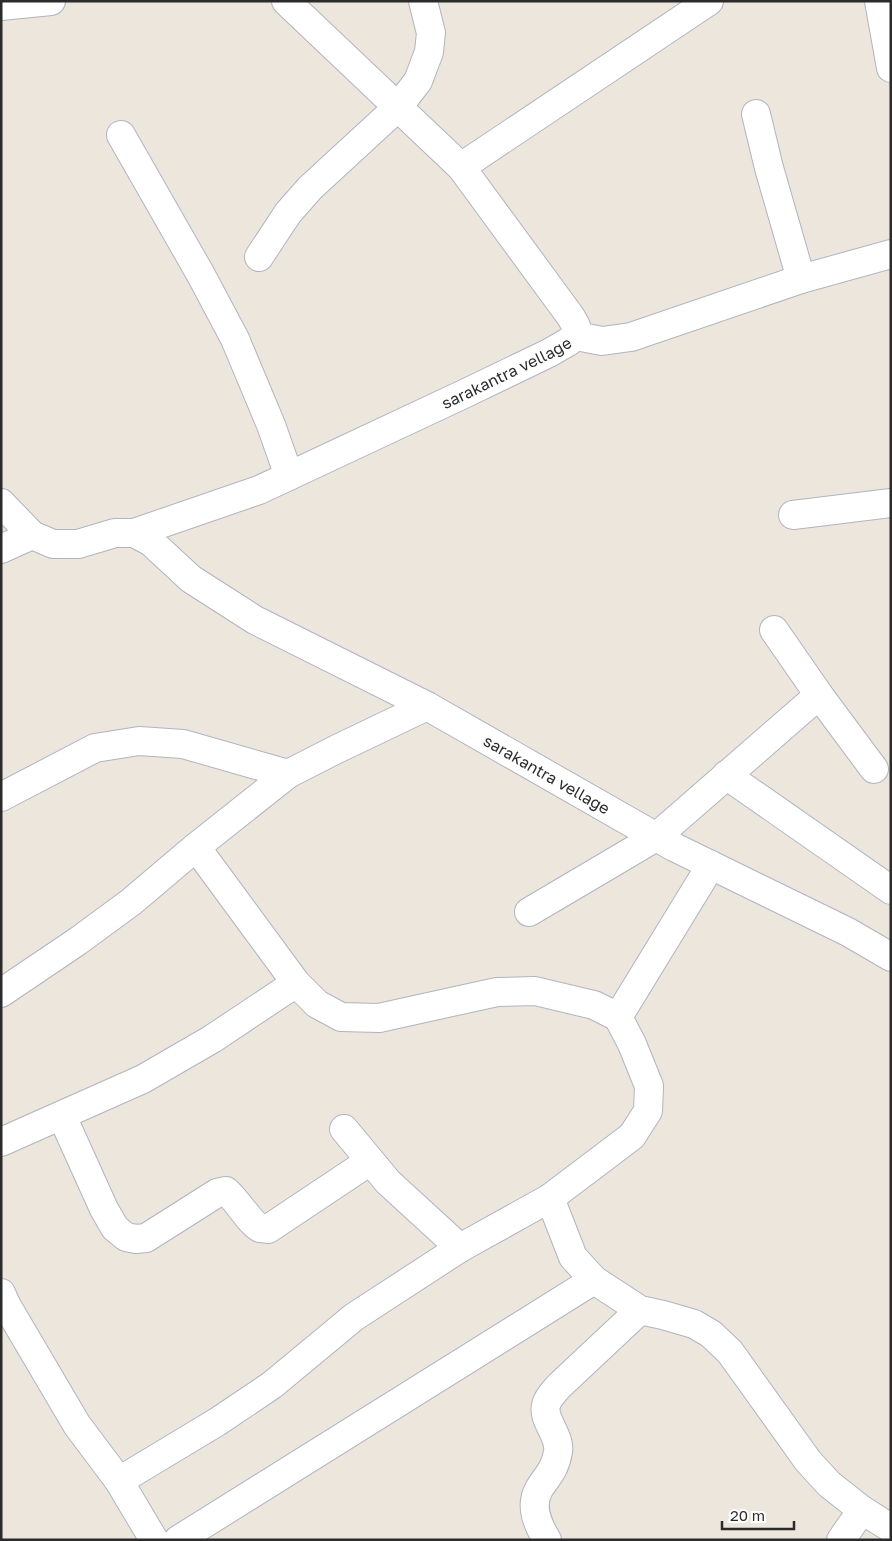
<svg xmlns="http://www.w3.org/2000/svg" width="892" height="1541" font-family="'Golos Text',sans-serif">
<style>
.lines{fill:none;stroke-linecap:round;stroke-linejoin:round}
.minor-casing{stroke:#b1b4bf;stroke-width:30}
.minor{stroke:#fff;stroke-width:28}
.labels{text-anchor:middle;stroke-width:4;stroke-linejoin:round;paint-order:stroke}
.street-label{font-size:16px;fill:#2b2b2b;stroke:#fff}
</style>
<rect width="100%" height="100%" fill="#ede6dd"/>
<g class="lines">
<defs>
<g id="minor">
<path d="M879 1 891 68"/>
<path d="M1 6 51 1"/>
<path d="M756 114 769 168 801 279"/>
<path d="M121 135 201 275 235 339 271 425 289 476"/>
<path d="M461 167 709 1"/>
<path d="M259 257 288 213 310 188 398 107 418 81 429 52 431 33 423 1"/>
<path d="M576 336 602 341 631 337 801 279 891 254"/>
<path id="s1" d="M1 503 32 535 53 544H78L115 533H134L151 542 191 579 255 620 427 706 674 847 848 932 891 957"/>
<path d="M793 515 891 503"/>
<path id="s2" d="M134 533 259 490 466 393 549 353 568 342 576 336V326L571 317 461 167 286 1"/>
<path d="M1 549 32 535"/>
<path d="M774 630 819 695 874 769"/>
<path d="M726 775 891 890"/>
<path d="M1 797 95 748 139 741 183 744 288 774"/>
<path d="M529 912 656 837 819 695"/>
<path d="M1 993 78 941 131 902 196 847 288 774 337 749 427 706"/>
<path d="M618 1017 711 865"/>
<path d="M62 1116 104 1209 115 1228 126 1237 136 1239 146 1238 217 1193 226 1191C237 1200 250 1223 260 1228 261 1228 267 1229 268 1229L370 1161"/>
<path d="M344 1129 388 1182 460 1248"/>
<path d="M1 1142 143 1079 212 1039 296 983"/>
<path d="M550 1198 573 1257 594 1280 640 1310 663 1315 694 1324 711 1334 730 1352 808 1461 829 1484 862 1510 891 1528"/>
<path d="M1 1293 7 1306 77 1425 119 1481 154 1540"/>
<path d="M119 1481 217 1422 272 1385 354 1317 460 1248 550 1198 632 1136 648 1111 649 1086 632 1044 618 1017 594 1005 535 991 497 992 379 1018 341 1017 317 1004 296 983 196 847"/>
<path d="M178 1540 594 1280"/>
<path d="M547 1540C538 1525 529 1506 539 1489 547 1476 555 1470 558 1452 561 1436 542 1420 546 1405 548 1397 554 1392 559 1386L640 1310"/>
<path d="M841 1540 862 1510"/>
</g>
</defs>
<!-- minor casing -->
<use href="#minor" class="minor-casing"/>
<!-- minor -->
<use href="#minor" class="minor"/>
</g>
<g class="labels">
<!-- street labels -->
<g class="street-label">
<text dy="6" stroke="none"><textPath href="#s2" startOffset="406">sarakantra vellage</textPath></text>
<text dy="6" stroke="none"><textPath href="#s1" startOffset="630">sarakantra vellage</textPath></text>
</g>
</g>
<!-- border -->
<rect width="892" height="1541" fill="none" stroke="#2b2b2b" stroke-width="5"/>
<!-- scale -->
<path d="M722 1521v8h72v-8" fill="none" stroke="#2b2b2b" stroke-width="2.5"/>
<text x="730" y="1521" font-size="15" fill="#2b2b2b" stroke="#ffffff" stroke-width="4" paint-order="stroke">20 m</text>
</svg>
